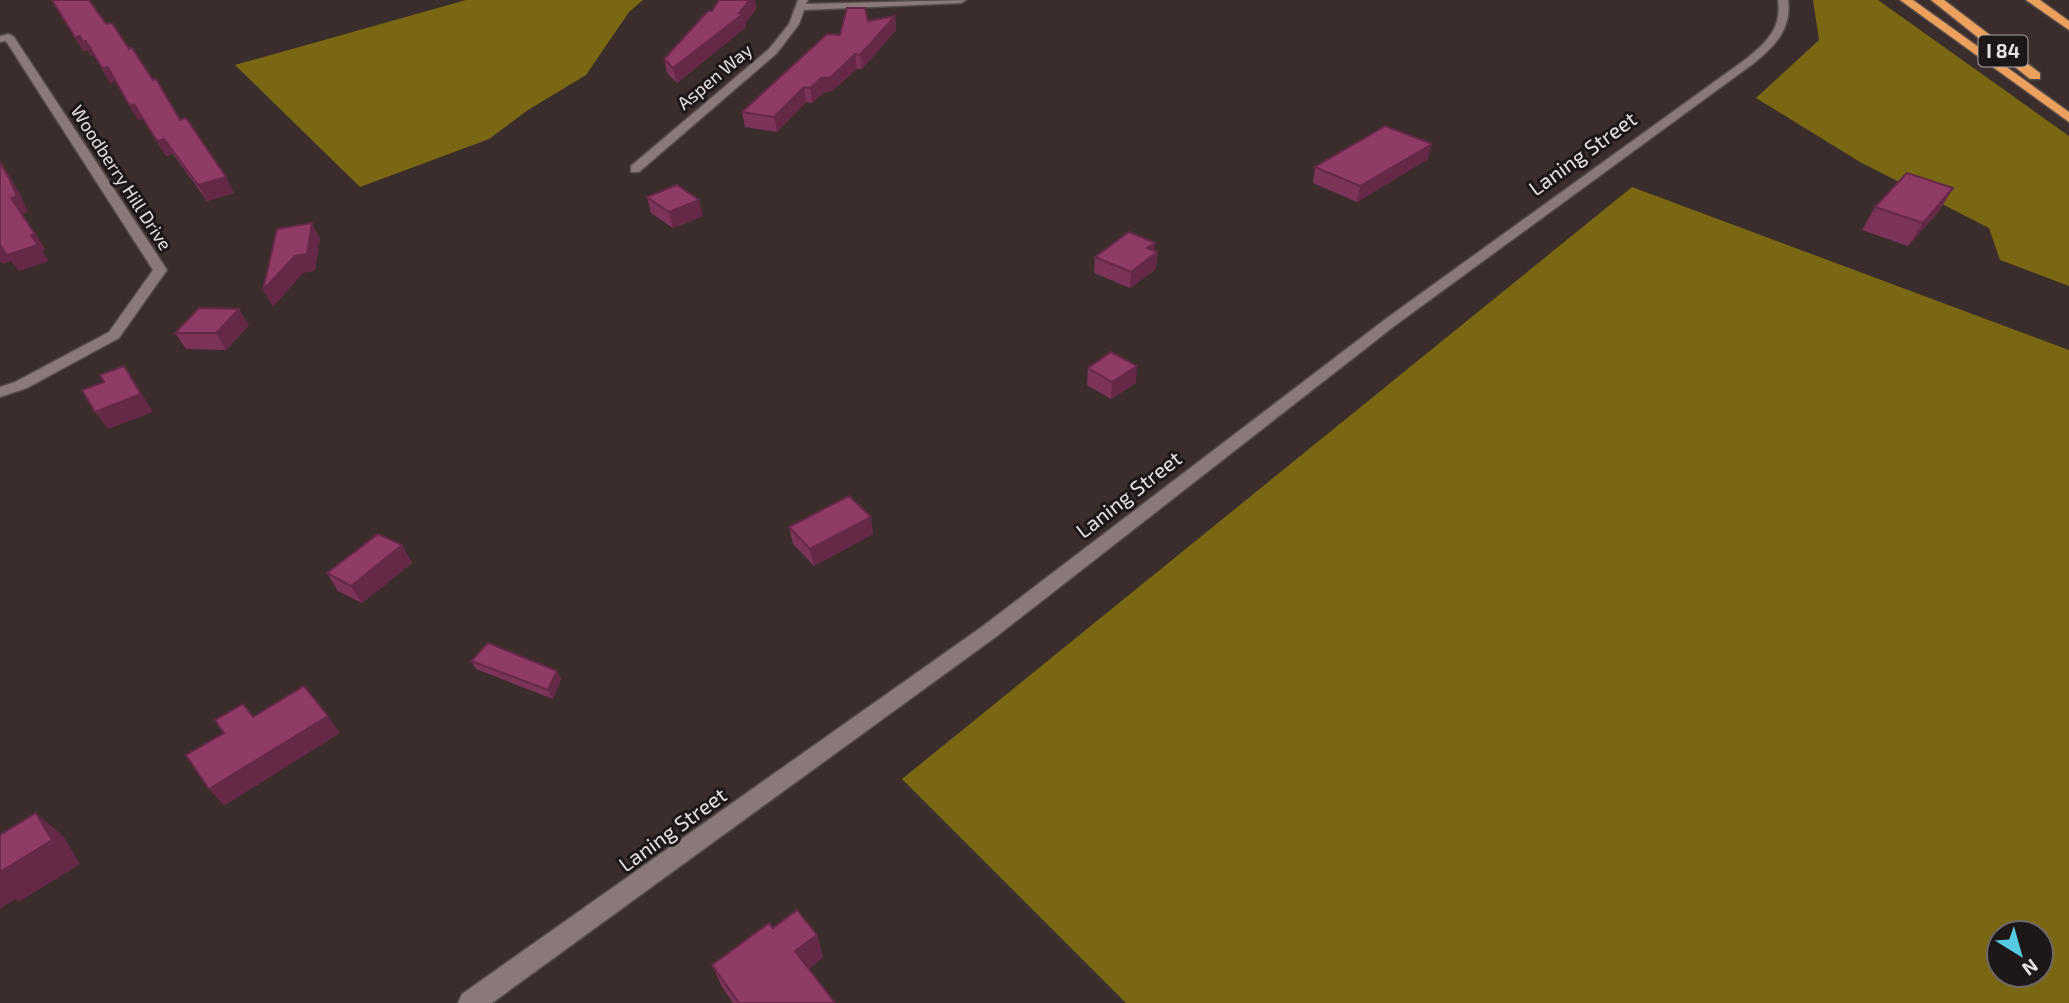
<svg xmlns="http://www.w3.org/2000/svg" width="2069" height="1003" font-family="'Exo 2',sans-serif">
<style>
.forest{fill:#7a6713;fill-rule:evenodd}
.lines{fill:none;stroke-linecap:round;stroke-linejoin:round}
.minor-casing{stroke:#554b49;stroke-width:3}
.highway-casing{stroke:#554b49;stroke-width:3}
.minor{fill:#897a79;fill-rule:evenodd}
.highway{fill:#eca05e;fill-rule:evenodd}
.wall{fill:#7c3358}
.shaded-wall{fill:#652947}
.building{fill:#903b66;stroke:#652947;stroke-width:2}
.labels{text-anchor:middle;stroke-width:6;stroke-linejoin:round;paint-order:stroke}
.far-street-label{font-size:18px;fill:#e9e1e0;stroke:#1d1717}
.shield{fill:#1d1717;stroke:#aca4a4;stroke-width:2}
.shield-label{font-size:19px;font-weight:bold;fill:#e9e1e0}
.street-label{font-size:21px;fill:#e9e1e0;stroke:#1d1717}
</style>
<rect width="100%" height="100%" fill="#3a2d2c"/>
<!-- forest -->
<g class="forest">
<path d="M466 0H643L629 12 586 75 528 110 489 139 360 187 235 65Z"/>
<path d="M1813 0H1878L2069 136V286L2000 260 1989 228 1860 162 1756 98 1819 40Z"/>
<path d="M1632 187 2069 350V1003H1126L902 779ZM1999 933H2041V975H1999Z"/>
</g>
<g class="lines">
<defs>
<g id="minor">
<path d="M798 0H808L806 4 966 0 961 3 804 10 799 24 777 53 639 172H631V166L769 49 789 24Z"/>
<path d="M1778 0H1788C1792 29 1775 46 1754 63L1397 324 997 636 492 1003H458L462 994 983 626 1387 318 1746 59C1767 42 1782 28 1778 0Z"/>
<path d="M9 34 14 37 167 270 119 338 27 388 0 397V387L15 382 109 332 153 270 6 41 0 42V36Z"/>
</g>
<g id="highway">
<path d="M1900 0H1913L2069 112V122Z"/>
<path d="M1931 0H1944L2040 73V79H2030Z"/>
<path d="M2026 0H2040L2069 21V30Z"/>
</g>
</defs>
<!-- minor casing -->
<use href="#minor" class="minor-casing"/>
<!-- highway casing -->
<use href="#highway" class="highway-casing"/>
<!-- minor -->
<use href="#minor" class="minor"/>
<!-- highway -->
<use href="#highway" class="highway"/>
</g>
<!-- wall -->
<g class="wall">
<path d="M52 0 106 24 129 49 234 193 207 201 173 154 166 156 143 119 138 120 116 81 110 83 94 55 91 56 88 50 83 51Z"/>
<path d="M719 0H755L756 9 746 22V27L677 83 667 73 664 59 712 11Z"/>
<path d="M895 16 896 30 862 69H857L832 91 823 93 812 103 806 102 777 132 745 127 742 112 868 21Z"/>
<path d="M1428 159 1357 202 1313 183 1315 167Z"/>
<path d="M1953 188 1939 211 1908 246 1862 230 1875 207Z"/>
<path d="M647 197 703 216 673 228 651 213Z"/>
<path d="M1155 243 1154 251 1157 252 1156 269 1130 288 1094 273 1095 257Z"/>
<path d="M249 325 226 350 186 349 175 333Z"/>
<path d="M1088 368 1136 383 1111 399 1087 385Z"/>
<path d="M789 527 873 534 814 566 793 544Z"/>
<path d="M402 545 412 563 362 603 338 591 327 573Z"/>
<path d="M471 661 557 671 561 679 553 699 476 669Z"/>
<path d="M773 928 817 935 823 957 809 969 835 1003H733L722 987 712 965Z"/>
</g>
<!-- shaded-wall -->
<g class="shaded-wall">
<path d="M745 0H755L756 9 746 22V27L677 83 673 68 739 13Z"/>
<path d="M895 16 896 30 862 69 860 55Z"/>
<path d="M80 36 86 41 94 55 91 56 88 50 83 51 75 37Z"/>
<path d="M855 54 857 69 832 91 823 93 812 103 810 88 821 78Z"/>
<path d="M108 67 116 81 110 83 102 68Z"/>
<path d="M804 87 806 102 777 132 774 117Z"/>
<path d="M134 104 143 119 138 120 129 105Z"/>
<path d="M164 139 173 154 166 156 157 141Z"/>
<path d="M1432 144 1428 159 1357 202 1360 186Z"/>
<path d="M0 160 20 194 28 212 22 214 46 250 42 251 49 261 19 271 11 261 2 264 0 261V245L31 235 11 198Z"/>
<path d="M226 177 234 193 207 201 198 185Z"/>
<path d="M1953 188 1939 211 1908 246 1923 223Z"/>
<path d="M699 200 703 216 673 228 669 212Z"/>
<path d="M312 223 320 239 315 271 303 273 273 307 263 290Z"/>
<path d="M1155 243 1154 255 1157 252 1156 269 1130 288 1131 272 1147 248Z"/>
<path d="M239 309 249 325 226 350 216 333Z"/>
<path d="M124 366 153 412 108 429 95 412Z"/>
<path d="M1137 366 1136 383 1111 399 1112 382Z"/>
<path d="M871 517 873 534 814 566 810 549Z"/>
<path d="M402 545 412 563 362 603 351 586Z"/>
<path d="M557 671 561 679 553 699 548 690Z"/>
<path d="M328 716 340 733 224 806 209 789Z"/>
<path d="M36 813 64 837 80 864 19 902 15 899 0 909V872Z"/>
<path d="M817 935 823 957 803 973 795 951Z"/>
</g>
<!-- building -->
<g class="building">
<path d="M52 0H89L106 24 112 23 129 49 132 48 153 80 156 79 180 120 186 118 226 177 198 185 164 139 157 141 134 104 129 105 108 67 102 68 86 41 83 42 80 36 75 37Z"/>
<path d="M719 0H750L739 13H744L673 68 664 59 708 11H712Z"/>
<path d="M847 8H865L868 21 895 16 860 55 855 54 831 77 821 78 810 88 804 87 774 117 742 112 827 34 840 35Z"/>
<path d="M1385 126 1432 144 1360 186 1315 167Z"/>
<path d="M0 163 9 178 17 196 11 198 35 234 31 235 38 245 7 255 0 245Z"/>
<path d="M1907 173 1953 188 1923 223 1875 207Z"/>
<path d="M677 185 699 200 669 212 647 197Z"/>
<path d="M312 223 307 254 295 256 263 290 277 229Z"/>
<path d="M1129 232 1155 243 1147 248 1157 252 1131 272 1095 257Z"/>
<path d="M199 308 239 309 216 333H175Z"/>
<path d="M1111 352 1137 366 1112 382 1088 368Z"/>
<path d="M124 366 141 394 95 412 82 390 104 382 100 375Z"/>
<path d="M849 496 871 517 810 549 789 527Z"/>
<path d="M378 534 402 545 351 586 327 573Z"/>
<path d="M488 643 557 671 548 690 471 661Z"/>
<path d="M304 686 328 716 209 789 186 755 224 733 215 720 243 704 253 717Z"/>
<path d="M36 813 52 840 0 872V835Z"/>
<path d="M797 910 817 935 795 951 835 1003H739L712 965 769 923 773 928Z"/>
</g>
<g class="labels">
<!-- far-street labels -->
<g class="far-street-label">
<text transform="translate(715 77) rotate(-40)" y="6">Aspen Way</text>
<text transform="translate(121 178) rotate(57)" y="6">Woodberry Hill Drive</text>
</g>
<!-- shield labels -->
<rect class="shield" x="1978.5" y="35.5" width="49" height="31" rx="5"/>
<g class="shield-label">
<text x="2003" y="58">I 84</text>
</g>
<!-- street labels -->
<g class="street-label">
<text transform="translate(1583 154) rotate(-36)" y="7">Laning Street</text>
<text transform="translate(1129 495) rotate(-38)" y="7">Laning Street</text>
<text transform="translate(673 830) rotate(-36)" y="7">Laning Street</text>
</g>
</g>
<!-- north arrow -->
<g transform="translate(2020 954) rotate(143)"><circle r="33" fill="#1d1717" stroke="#6f6867" stroke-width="2"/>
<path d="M0-5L12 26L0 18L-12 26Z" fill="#55cae0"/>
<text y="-10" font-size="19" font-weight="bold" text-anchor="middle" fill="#e9e1e0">N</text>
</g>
</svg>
